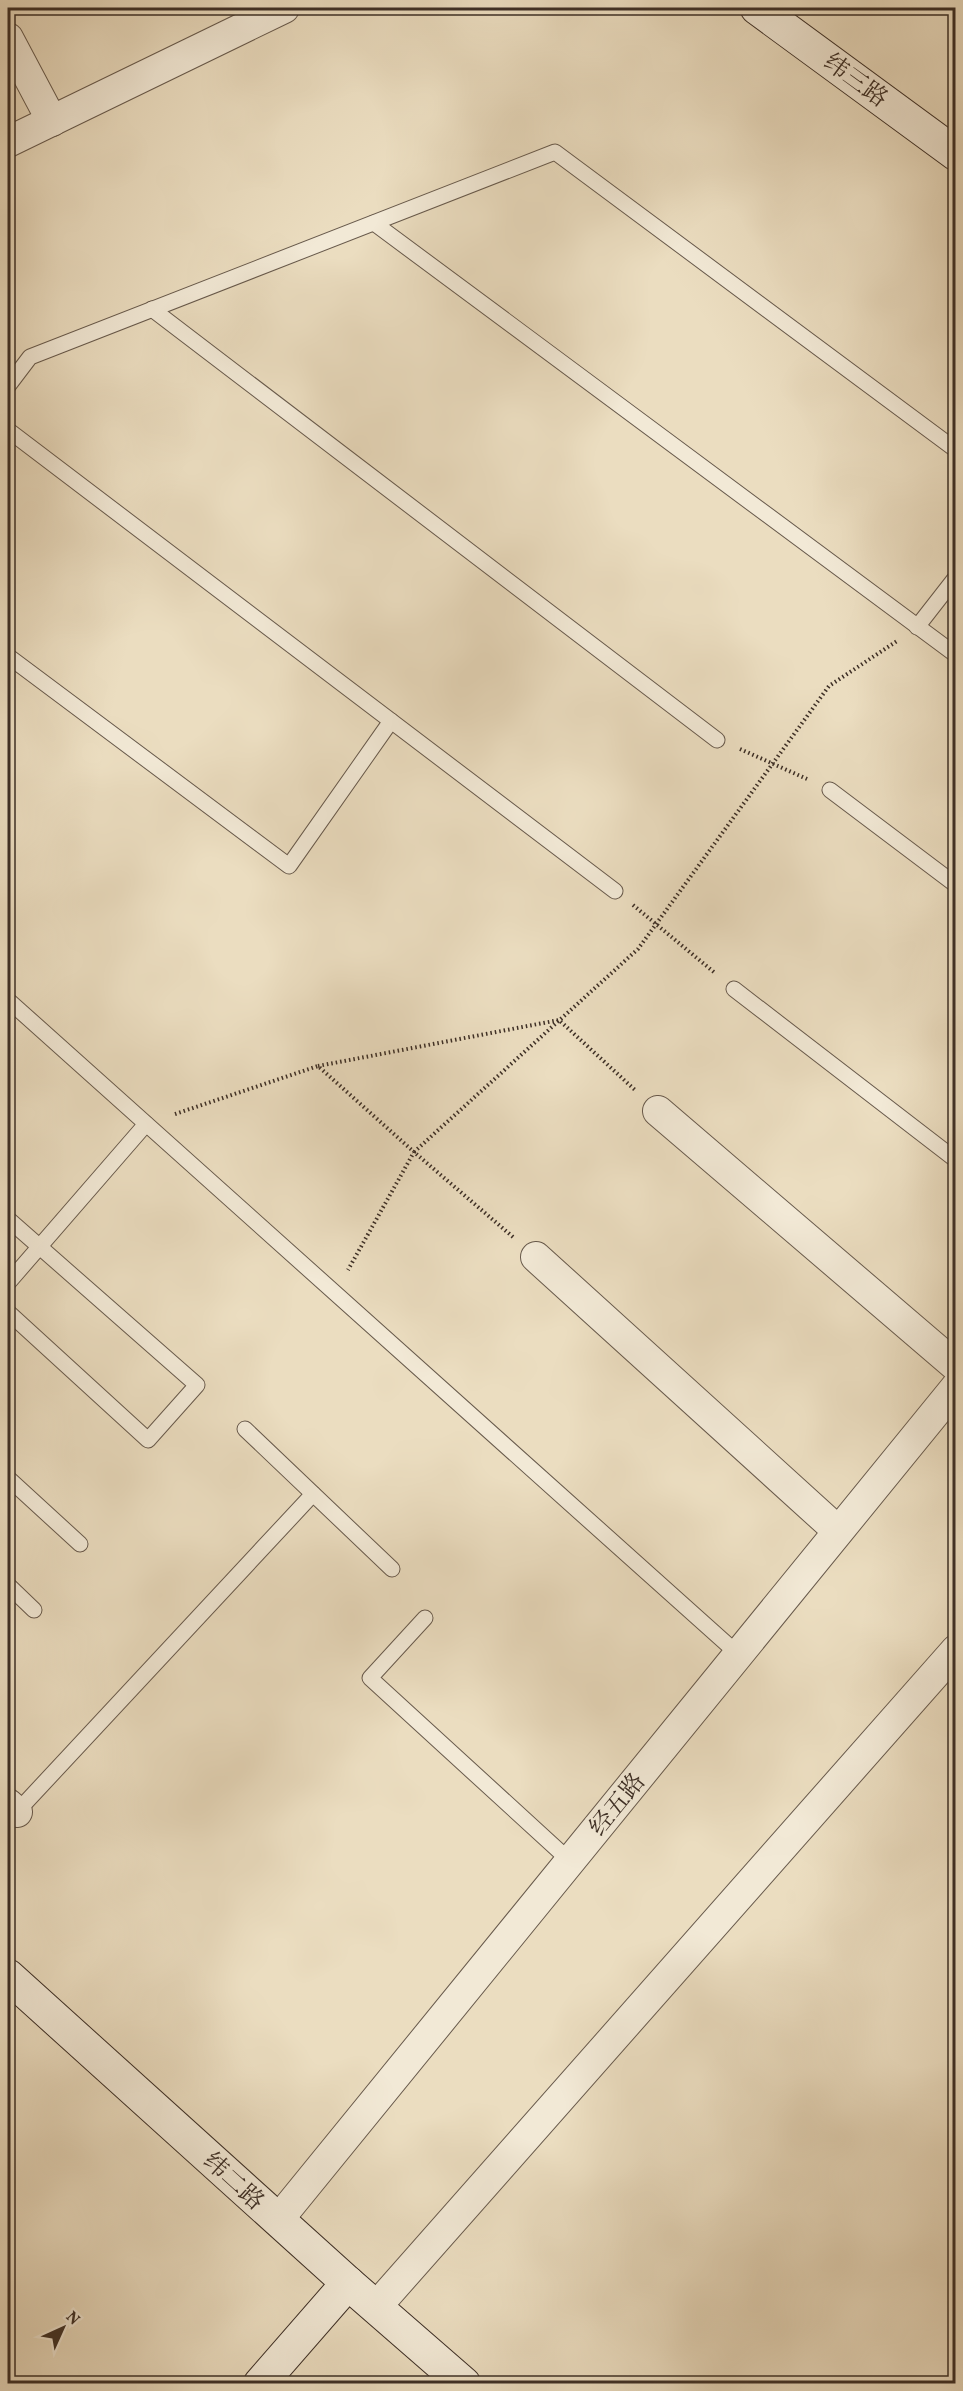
<svg xmlns="http://www.w3.org/2000/svg" width="963" height="2391" font-family="Vollkorn,'Noto Serif SC',serif">
<style>
.lines{fill:none;stroke-linecap:round;stroke-linejoin:round}
.lane-casing{stroke:#685a4c;stroke-width:17}
.street-casing{stroke:#685a4c;stroke-width:32}
.secondary-casing{stroke:#3d2f26;stroke-width:35}
.path{stroke:#3d2f26;stroke-width:4;stroke-dasharray:1.5 3;stroke-linecap:butt}
.lane{stroke:#f2e9d6;stroke-width:15}
.street{stroke:#f2e9d6;stroke-width:30}
.secondary{stroke:#f2e9d6;stroke-width:33}
.labels{text-anchor:middle;stroke-width:6;stroke-linejoin:round;paint-order:stroke}
.street-label{font-size:24px;fill:#3d2f26;stroke:#f2e9d6}
</style>
<rect width="100%" height="100%" fill="#ebddc0"/>
<filter id="stains"><feTurbulence type="fractalNoise" baseFrequency=".00333" numOctaves="4"/><feColorMatrix values="0 0 0 0 .2 0 0 0 0 .09 0 0 0 0 .02 0 0 0 .5 -.17"/></filter>
<radialGradient id="worn" r=".72"><stop offset=".6" stop-color="#630" stop-opacity="0"/><stop offset="1" stop-color="#630" stop-opacity=".3"/></radialGradient>
<g class="lines">
<defs>
<g id="lane">
<path d="M374 223 956 655"/>
<path d="M152 309 717 740"/>
<path d="M8 386 30 357 555 152 956 450"/>
<path d="M8 430 615 891"/>
<path d="M917 627 956 577"/>
<path d="M8 656 289 866 391 721"/>
<path d="M830 790 956 885"/>
<path d="M734 989 956 1160"/>
<path d="M8 1000 738 1654"/>
<path d="M8 1219 197 1385 148 1440 8 1312"/>
<path d="M8 1283 146 1124"/>
<path d="M245 1429 392 1569"/>
<path d="M8 1478 80 1544"/>
<path d="M8 1585 34 1610"/>
<path d="M425 1618 370 1678 570 1861"/>
<path d="M14 1815 313 1494"/>
</g>
<g id="street">
<path d="M8 38 52 121"/>
<path d="M8 142 284 8"/>
<path d="M658 1111 956 1366"/>
<path d="M536 1257 838 1531"/>
<path d="M8 1804 17 1812"/>
<path d="M278 2220 956 1387"/>
<path d="M376 2307 956 1650"/>
</g>
<g id="secondary">
<path d="M757 8 956 154"/>
<path d="M8 1976 348 2283 464 2384"/>
<path d="M260 2384 348 2283"/>
</g>
</defs>
<!-- lane casing -->
<use href="#lane" class="lane-casing"/>
<!-- street casing -->
<use href="#street" class="street-casing"/>
<!-- secondary casing -->
<use href="#secondary" class="secondary-casing"/>
<!-- path -->
<g class="path">
<path d="M740 749 807 779"/>
<path d="M633 905 715 973"/>
<path d="M318 1066 559 1020 635 1090"/>
<path d="M175 1114 318 1066 414 1152 348 1270"/>
<path d="M513 1237 414 1152 638 949 829 686 897 641"/>
</g>
<!-- lane -->
<use href="#lane" class="lane"/>
<!-- street -->
<use href="#street" class="street"/>
<!-- secondary -->
<use href="#secondary" class="secondary"/>
</g>
<g class="labels">
<!-- street labels -->
<g class="street-label">
<text transform="translate(856 80) rotate(36)" y="8">纬三路</text>
<text transform="translate(617 1804) rotate(-51)" y="8">经五路</text>
<text transform="translate(234 2181) rotate(42)" y="8">纬二路</text>
</g>
</g>
<!-- margin -->
<rect width="963" height="2391" fill="none" stroke="#ebddc0" stroke-width="30"/>
<rect x="9" y="9" width="945" height="2373" fill="none" stroke="#3d2f26" stroke-width="3"/>
<rect x="15" y="15" width="933" height="2361" fill="none" stroke="#3d2f26" stroke-width="1.5"/>
<!-- north arrow -->
<g transform="translate(63 2328) rotate(45)" stroke="#f2e9d6" stroke-width="4.5" paint-order="stroke">
<path d="M0-4.5L10 22L0 15L-10 22Z" fill="#3d2f26"/>
<text y="-9" font-size="16" font-weight="bold" text-anchor="middle" fill="#3d2f26">N</text>
</g>
<rect width="100%" height="100%" filter="url(#stains)"/>
<rect width="100%" height="100%" fill="url(#worn)"/>
</svg>
